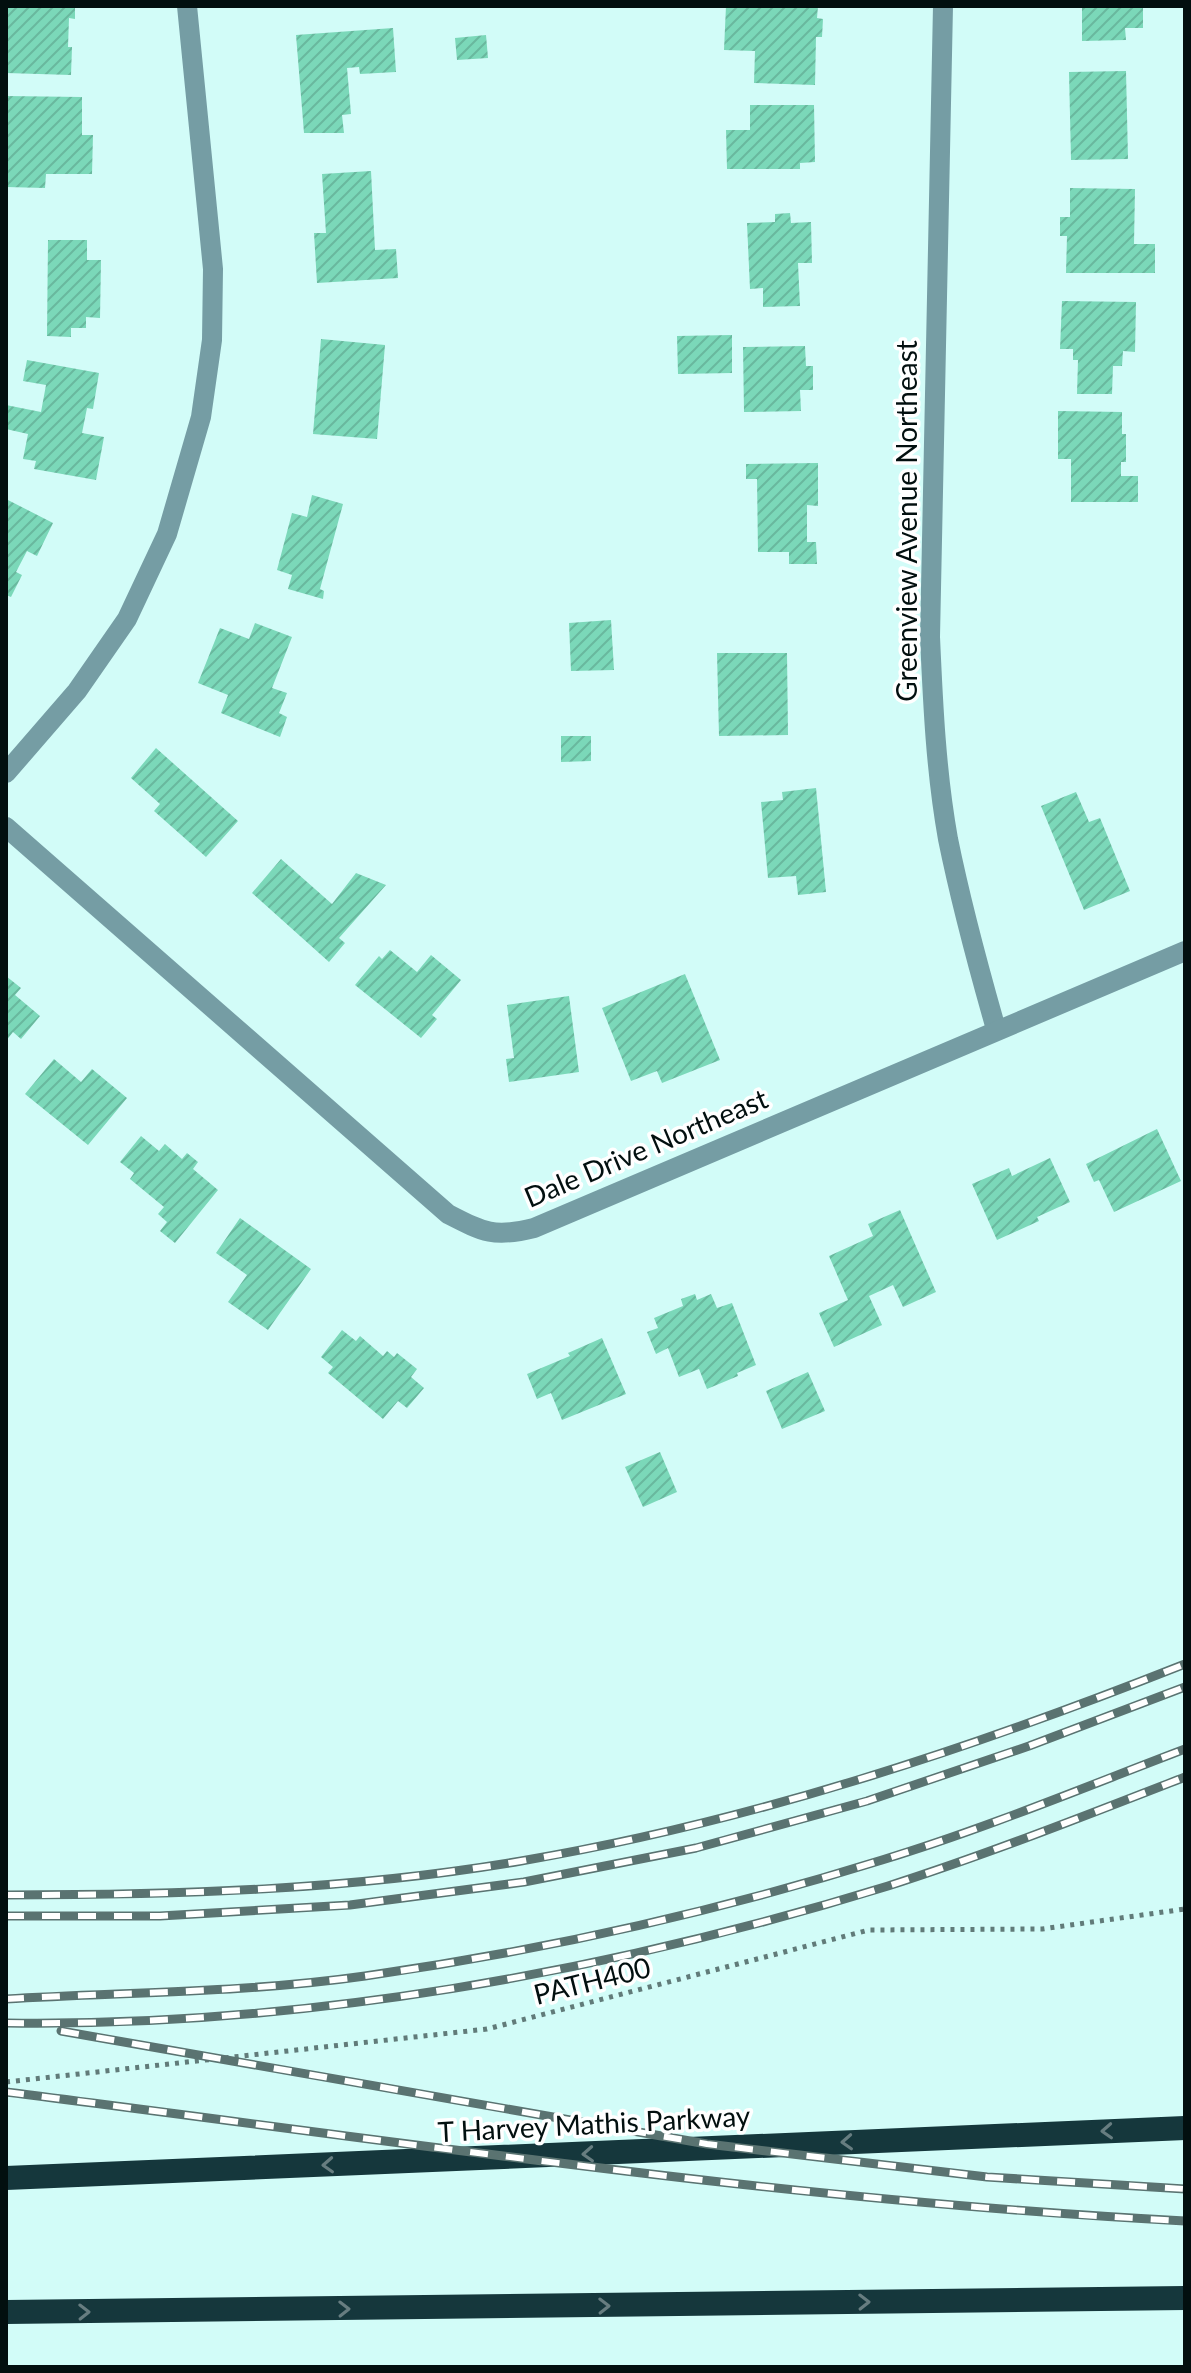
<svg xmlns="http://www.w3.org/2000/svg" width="1191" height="2373" font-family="Lato,sans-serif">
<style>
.building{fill:url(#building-hatch)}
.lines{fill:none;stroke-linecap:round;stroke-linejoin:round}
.path{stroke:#617b79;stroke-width:5;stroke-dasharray:4 6;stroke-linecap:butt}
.minor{stroke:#759da4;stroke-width:20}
.highway{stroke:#15373c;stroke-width:24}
.rail-casing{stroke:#5a7371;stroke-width:9}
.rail{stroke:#fff;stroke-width:6;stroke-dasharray:18;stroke-linecap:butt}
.oneway{stroke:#677d80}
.labels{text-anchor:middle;stroke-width:7;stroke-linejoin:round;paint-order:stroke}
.street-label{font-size:28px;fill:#020f0f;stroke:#fff}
</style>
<defs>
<pattern id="building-hatch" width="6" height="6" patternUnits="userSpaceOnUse" patternTransform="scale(2)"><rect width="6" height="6" fill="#7bd8b9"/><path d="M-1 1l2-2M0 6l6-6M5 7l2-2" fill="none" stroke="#69b89e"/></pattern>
</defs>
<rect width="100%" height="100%" fill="#d2fcf8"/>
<!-- building -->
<g class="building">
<path d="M6 6H75V19L69 18 68 47H72L71 75 6 73Z"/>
<path d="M726 6H818L817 18 823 19 822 37H816L815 85 754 83 755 51 724 50Z"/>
<path d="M1082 6 1143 7V28H1125L1126 40 1082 41Z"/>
<path d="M393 28 396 72 360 74 359 67 347 68 351 114 342 115 344 133H304L296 35Z"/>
<path d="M486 35 488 58 457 60 455 38Z"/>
<path d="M1126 71 1128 159 1071 160 1069 72Z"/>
<path d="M6 96 82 97V135H93L92 174H46L45 188 6 187Z"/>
<path d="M750 105H814L815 162 800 163V169H727L726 130H750Z"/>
<path d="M371 171 375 250 396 249 398 278 317 283 314 233H326L322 174Z"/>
<path d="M1070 188 1135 189 1134 244H1155V273H1066L1067 236H1060V217H1070Z"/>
<path d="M790 213 791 223 811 222 812 263H798L800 306 763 307V288L750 289 747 223 775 222V214Z"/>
<path d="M48 240H87V260H101L100 318 86 317V328H71V337L47 336Z"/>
<path d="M1062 301 1136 302 1135 352 1123 351 1122 366H1113L1112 394H1077L1078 360H1073V349H1060Z"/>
<path d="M732 335V373L678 374 677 336Z"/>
<path d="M321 339 385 345 377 439 313 434Z"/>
<path d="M805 346 806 366H813V390H800L801 411 744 412 743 347Z"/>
<path d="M27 360 99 373 93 409 87 408 82 433 104 437 96 480 34 469 36 461 23 459 28 434 6 429V405L41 412 46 385 23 381Z"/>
<path d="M1058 411 1122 412V434H1126V462H1121V476H1138V502H1071V459H1058Z"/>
<path d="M818 463V506L807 505V542H816L817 564H789V552H758L757 479H746V464Z"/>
<path d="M312 495 343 504 320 589 324 591 323 599 288 589 292 575 277 570 292 513 307 517Z"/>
<path d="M6 499 53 523 37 556 27 551 16 572 22 575 11 597 6 595Z"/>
<path d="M611 620 614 670 571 671 569 623Z"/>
<path d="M255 623 292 637 272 688 287 693 279 713 287 717 280 737 221 713 228 695 198 683 220 628 249 639Z"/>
<path d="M717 653H787L788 735 719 736Z"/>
<path d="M561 736H591V761L561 762Z"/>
<path d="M156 748 238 821 206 857 154 811 160 804 131 778Z"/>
<path d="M816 788 826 892 798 895 796 876 768 878 761 802 783 800 782 792Z"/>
<path d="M1076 792 1089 822 1100 818 1130 891 1084 910 1041 806Z"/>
<path d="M281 859 332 904 356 873 386 885 339 938 345 943 329 962 252 893Z"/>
<path d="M390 950 417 972 431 955 461 980 432 1015 437 1019 421 1038 355 985 379 956 382 959Z"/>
<path d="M685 974 720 1060 662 1083 657 1071 631 1081 602 1008Z"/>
<path d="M6 976 21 988 15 995 40 1016 21 1039 13 1032 6 1041Z"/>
<path d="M569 996 579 1072 509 1082 506 1059 514 1058 507 1005Z"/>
<path d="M54 1059 81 1082 92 1069 127 1098 88 1145 25 1094Z"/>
<path d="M1157 1129 1181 1181 1114 1212 1099 1180 1094 1182 1086 1164Z"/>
<path d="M141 1136 159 1151 165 1144 182 1159 187 1153 198 1162 193 1169 218 1190 175 1243 160 1231 167 1222 158 1214 164 1207 130 1179 134 1173 120 1162Z"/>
<path d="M1050 1158 1070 1202 1037 1217 1039 1221 997 1240 972 1184 1009 1168 1012 1176Z"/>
<path d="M900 1210 936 1292 903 1307 893 1285 869 1296 882 1325 834 1347 819 1313 848 1300 829 1256 873 1236 868 1224Z"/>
<path d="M240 1218 311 1269 268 1330 228 1302 247 1275 216 1253Z"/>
<path d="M695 1294 697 1300 711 1294 717 1308 732 1303 756 1365 737 1373 738 1376 707 1389 699 1369 679 1377 668 1348 656 1354 647 1332 658 1328 654 1318 683 1306 681 1299Z"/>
<path d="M342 1330 356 1341 360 1336 383 1356 387 1351 394 1357 397 1353 417 1369 411 1377 424 1388 407 1408 398 1401 383 1419 328 1373 333 1367 321 1357Z"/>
<path d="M602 1338 626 1394 562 1420 551 1393 537 1399 527 1374 570 1356 568 1353Z"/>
<path d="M808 1372 825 1411 782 1429 766 1391Z"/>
<path d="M660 1452 677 1492 643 1507 625 1467Z"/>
</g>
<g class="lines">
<!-- path -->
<path class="path" d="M6 2082 487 2029 869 1930 1042 1929 1185 1909"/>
<!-- minor -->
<g class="minor">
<path d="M943 6 930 637C933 705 936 772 948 839 961 903 978 966 996 1029"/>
<path d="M6 773 77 691 127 619 167 534 201 417 212 340 213 269 187 6"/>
<path d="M6 827 448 1214C483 1232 494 1238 534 1228L1185 951"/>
</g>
<!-- highway -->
<g class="highway">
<path d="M6 2178 1185 2128"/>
<path d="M6 2312 1185 2298"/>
</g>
<defs>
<g id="rail">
<path d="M6 1895C178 1895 351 1890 521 1861 750 1822 970 1749 1185 1664"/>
<path d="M6 1916H160L350 1905 524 1882 696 1848 867 1801 1029 1746 1185 1687"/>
<path d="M6 1999C125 1992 246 1993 365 1976 540 1951 712 1913 882 1860 984 1829 1085 1787 1185 1749"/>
<path d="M6 2023C301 2027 606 1973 888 1886 988 1854 1087 1815 1185 1777"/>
<path d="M61 2031 707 2144 987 2177 1185 2189"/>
<path d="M6 2092C398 2141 790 2201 1185 2221"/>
</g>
</defs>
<!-- rail casing -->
<use href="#rail" class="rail-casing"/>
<!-- rail -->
<use href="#rail" class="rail"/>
</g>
<!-- one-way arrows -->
<defs><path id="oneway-chevron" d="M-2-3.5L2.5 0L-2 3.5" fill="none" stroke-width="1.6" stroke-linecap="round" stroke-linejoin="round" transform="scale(2)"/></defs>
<g class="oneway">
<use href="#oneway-chevron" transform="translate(1107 2131) rotate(177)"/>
<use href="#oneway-chevron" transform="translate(847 2142) rotate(177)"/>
<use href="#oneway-chevron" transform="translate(588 2154) rotate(177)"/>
<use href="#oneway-chevron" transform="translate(328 2165) rotate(177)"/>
<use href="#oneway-chevron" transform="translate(864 2302) rotate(-1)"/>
<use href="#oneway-chevron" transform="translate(604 2306) rotate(-1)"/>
<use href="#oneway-chevron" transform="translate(344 2309) rotate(-1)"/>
<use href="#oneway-chevron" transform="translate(84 2312) rotate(-1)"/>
</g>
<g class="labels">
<!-- street labels -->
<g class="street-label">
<text transform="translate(907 521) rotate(-90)" y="10">Greenview Avenue Northeast</text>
<text transform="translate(646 1148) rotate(-23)" y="10">Dale Drive Northeast</text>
<text transform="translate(592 1981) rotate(-14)" y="10">PATH400</text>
<text transform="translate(594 2124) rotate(-3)" y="10">T Harvey Mathis Parkway</text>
</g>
</g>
<!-- border -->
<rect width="1191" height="2373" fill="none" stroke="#020f0f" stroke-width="16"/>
</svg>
